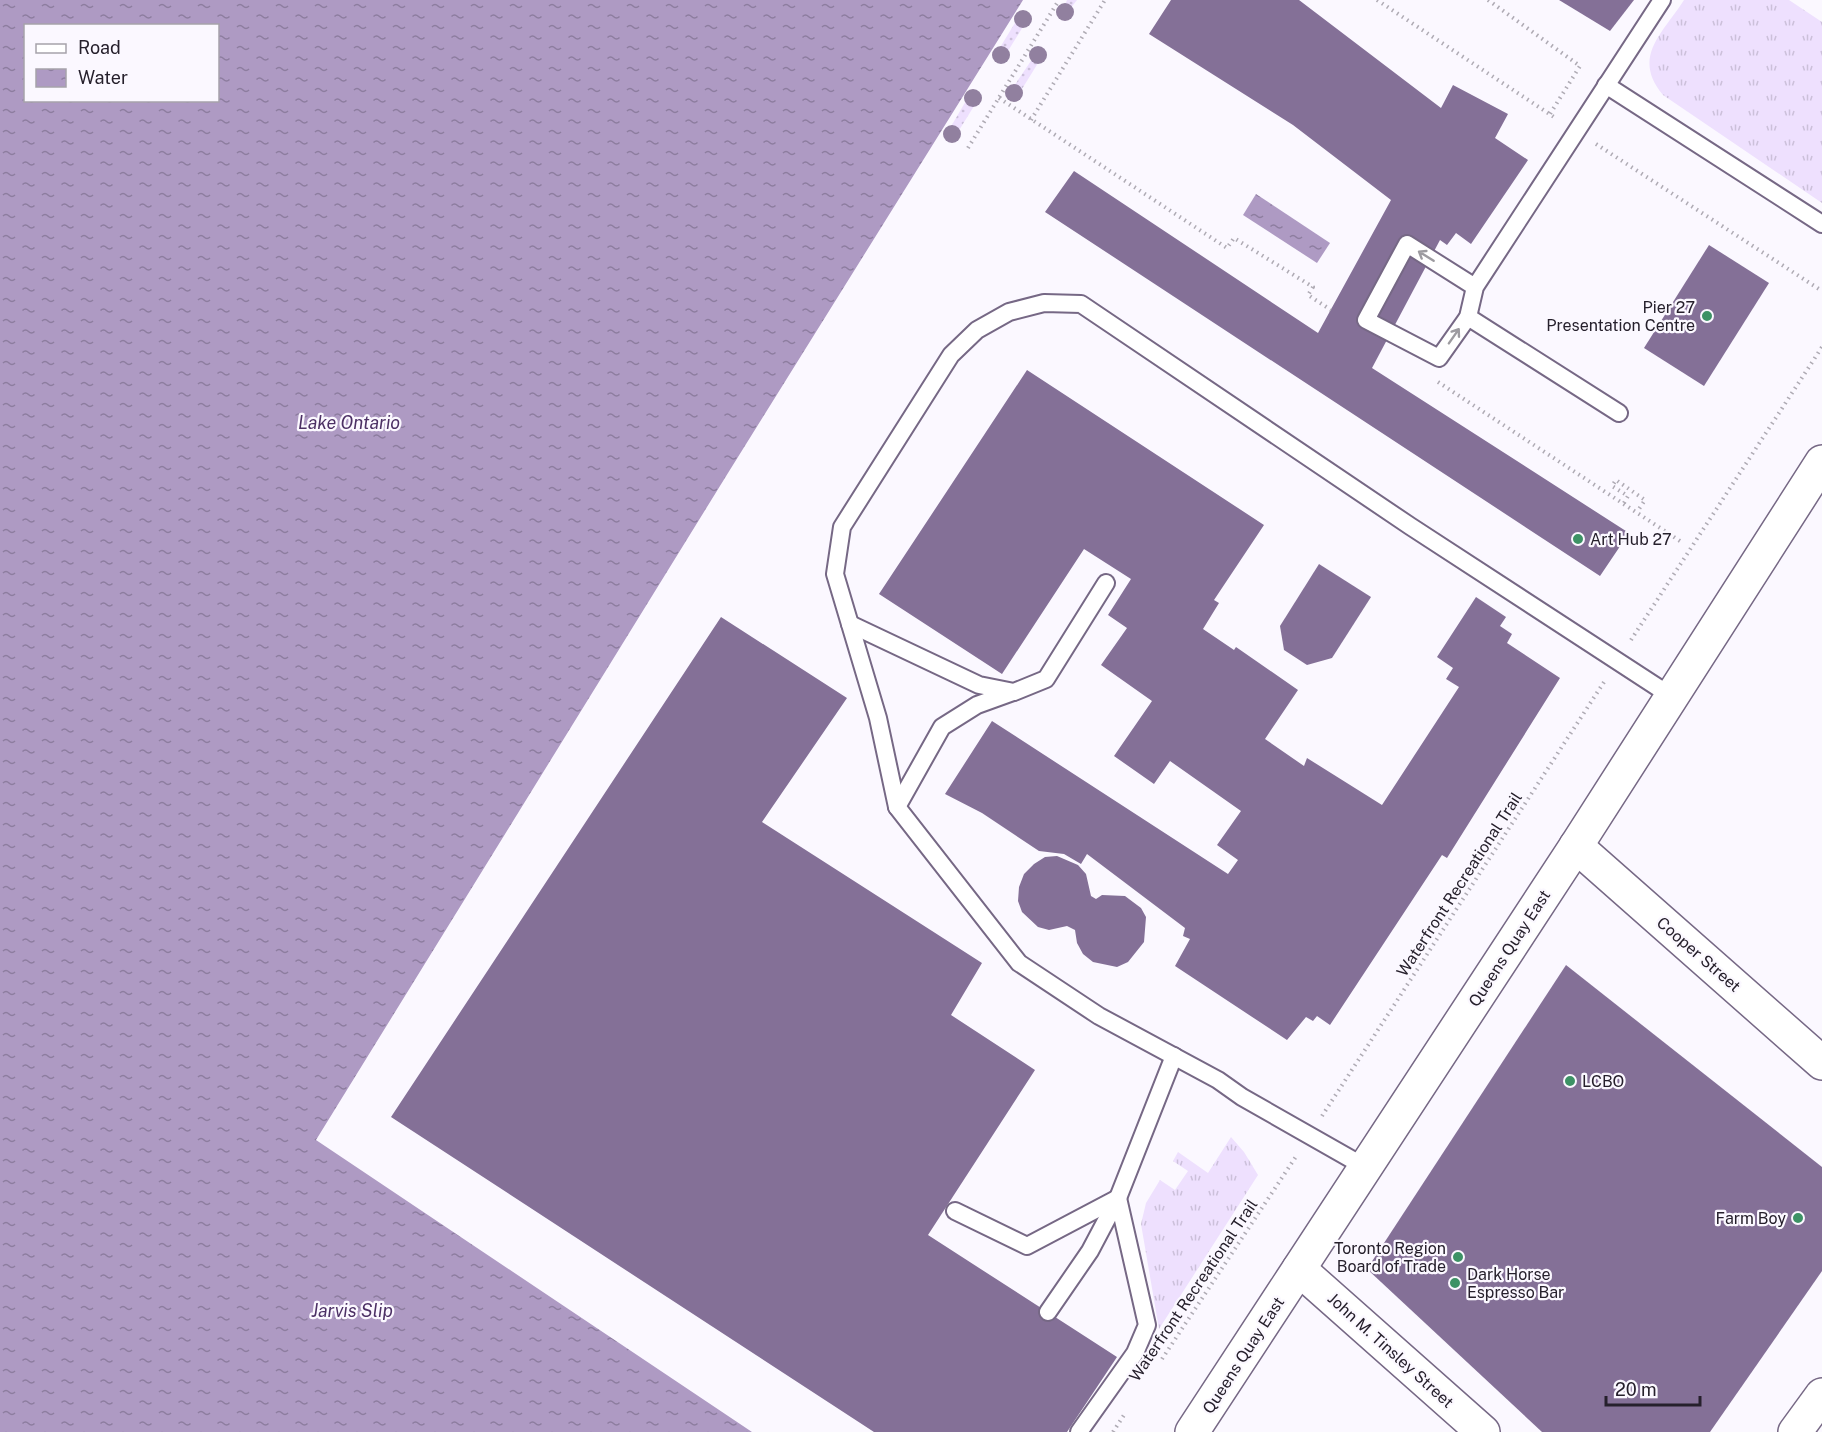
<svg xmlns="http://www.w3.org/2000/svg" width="1822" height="1432" font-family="'Public Sans',sans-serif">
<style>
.grass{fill:url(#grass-tufts)}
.park{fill:url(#park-dots)}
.water{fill:url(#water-ripples);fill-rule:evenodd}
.building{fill:#847097}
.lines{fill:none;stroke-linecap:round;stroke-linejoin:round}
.lane-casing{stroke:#766885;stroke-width:20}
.street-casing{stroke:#766885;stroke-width:36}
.primary-casing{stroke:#766885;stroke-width:36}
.path{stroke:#afabb4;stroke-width:4;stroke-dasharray:1.5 4.5;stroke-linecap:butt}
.lane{stroke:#fff;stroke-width:16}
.street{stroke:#fff;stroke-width:33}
.primary{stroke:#fff;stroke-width:33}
.tree{fill:#91809f}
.oneway{stroke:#9d9ba0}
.poi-dot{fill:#3d9265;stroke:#fbf8ff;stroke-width:2}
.labels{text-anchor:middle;stroke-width:4.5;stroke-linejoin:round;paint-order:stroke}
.poi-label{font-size:16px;fill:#26202c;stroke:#fbf8ff;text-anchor:end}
.street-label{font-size:16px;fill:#26202c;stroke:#fbf8ff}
.water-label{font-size:18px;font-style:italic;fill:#4c3065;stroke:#fbf8ff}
</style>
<defs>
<pattern id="grass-tufts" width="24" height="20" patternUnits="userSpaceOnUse" patternTransform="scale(1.5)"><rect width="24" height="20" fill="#eee0fe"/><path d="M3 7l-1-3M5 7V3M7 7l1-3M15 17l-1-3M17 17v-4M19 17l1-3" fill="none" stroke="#ccc0da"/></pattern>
<pattern id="park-dots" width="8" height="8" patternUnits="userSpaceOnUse" patternTransform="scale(1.5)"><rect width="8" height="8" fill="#eee0fe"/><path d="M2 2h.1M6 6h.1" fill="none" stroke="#ccc0da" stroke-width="1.8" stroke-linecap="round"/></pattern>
<pattern id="water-ripples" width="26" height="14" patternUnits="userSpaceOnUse" patternTransform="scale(1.5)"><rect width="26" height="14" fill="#ae9ac3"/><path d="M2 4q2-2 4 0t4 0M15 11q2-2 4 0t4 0" fill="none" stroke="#8d7d9f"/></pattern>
</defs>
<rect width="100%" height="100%" fill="#fbf8ff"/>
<!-- grass -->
<g class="grass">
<path d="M1684 0H1789L1822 22V203L1663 95C1631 57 1663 33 1684 0Z"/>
<path d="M1231 1137 1244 1152 1258 1175 1159 1329 1141 1224 1146 1203 1160 1180 1175 1190 1188 1171 1173 1161 1178 1152 1208 1173Z"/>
</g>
<!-- park -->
<g class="park">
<path d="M1067 0H1077L1063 18 1060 17Z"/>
<path d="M1025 11 1029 17 1003 59H996V54L1021 13Z"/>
<path d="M1039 49 1043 55 1017 97H1010V92Z"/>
<path d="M975 92 979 98 953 140H946V135L970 94Z"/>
</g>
<!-- water -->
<g class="water">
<path d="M0 0H1023L728 473 316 1140 752 1432H0ZM26 26H218V100H26Z"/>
<path d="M1256 194 1330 243 1317 263 1243 215Z"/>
</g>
<!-- building -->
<g class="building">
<path d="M1171 0H1299L1441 108 1453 85 1508 114 1495 138 1528 160 1471 244 1456 233 1447 245 1440 240 1372 368 1629 533 1600 576 1045 212 1074 171 1318 333 1391 200 1293 125 1149 34Z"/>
<path d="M1559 0H1634L1610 31Z"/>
<path d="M1709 245 1769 283 1704 386 1644 348Z"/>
<path d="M1027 370 1264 525 1214 600 1219 603 1203 629 1234 650 1236 647 1298 690 1265 739 1304 766 1307 758 1382 805 1459 687 1446 679 1453 668 1437 657 1476 597 1506 617 1500 626 1512 634 1507 643 1560 678 1447 858 1442 855 1330 1025 1317 1016 1313 1021 1306 1017 1287 1040 1175 966 1190 939 1183 936 1185 928 1087 854 1081 864 1064 854 1039 851 982 813 945 794 992 721 1228 874 1238 860 1217 845 1241 811 1170 761 1154 784 1114 756 1152 701 1101 665 1127 628 1108 615 1131 579 1084 549 1002 674 879 594Z"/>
<path d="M1319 564 1371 597 1332 658 1307 665 1284 650 1280 626Z"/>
<path d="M721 617 847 698 762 822 982 963 951 1015 1035 1070 928 1235 1117 1357 1067 1432H874L391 1117Z"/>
<path d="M1057 856 1078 865 1086 874 1091 896 1096 899 1102 895 1125 896 1141 908 1146 917 1144 942 1128 962 1117 967 1093 962 1083 954 1077 943 1075 930 1067 926 1049 930 1038 927 1022 912 1018 901 1019 887 1024 874 1034 864 1045 857Z"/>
<path d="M1566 965 1822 1167V1271L1710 1432H1542L1367 1269Z"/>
</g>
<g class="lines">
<defs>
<g id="lane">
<path d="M1606 85 1822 224"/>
<path d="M1475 287 1407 244 1366 320 1439 358 1468 317 1475 287 1662 0"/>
<path d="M1468 317 1619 413"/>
<path d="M850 624 979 685 1014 692 1046 679 1106 583"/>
<path d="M897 807 942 727 977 705 1013 692"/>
<path d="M1365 1167 1242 1097 1218 1080 1099 1016 1019 963 897 807 878 718 835 574 842 527 951 355 977 330 1009 312 1044 303 1081 304 1410 526 1671 696"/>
<path d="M955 1211 1027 1246 1118 1198 1147 1325 1135 1353 1079 1432"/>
<path d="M1048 1312 1090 1251 1118 1198 1174 1056"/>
</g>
<g id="street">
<path d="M1576 846 1822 1063"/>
<path d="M1299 1269 1483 1432"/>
<path d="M1795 1432 1822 1395"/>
</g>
<path id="primary" d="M1192 1432 1576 846 1822 462"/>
</defs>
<!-- lane casing -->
<use href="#lane" class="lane-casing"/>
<!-- street casing -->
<use href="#street" class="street-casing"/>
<!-- primary casing -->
<use href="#primary" class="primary-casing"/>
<!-- path -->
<g class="path">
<path d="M1377 0 1557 119"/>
<path d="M1488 0 1580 66 1550 114"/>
<path d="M999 98 1227 248 1234 238 1313 287 1308 295 1331 310"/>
<path d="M1031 120 1105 0"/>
<path d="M1596 144 1822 291"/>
<path d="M968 148 1059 0"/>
<path d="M1438 382 1680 541"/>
<path d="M1624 503 1628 496 1612 486 1616 480 1645 500 1637 512"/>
<path d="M1631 640 1822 347"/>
<path d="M1322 1116 1604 682"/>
<path d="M1162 1359 1297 1155"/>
<path d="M1113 1432 1126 1412"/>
</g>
<!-- lane -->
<use href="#lane" class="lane"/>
<!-- street -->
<use href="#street" class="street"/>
<!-- primary -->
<use href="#primary" class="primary"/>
</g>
<!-- trees -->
<g class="tree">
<circle cx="1065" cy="12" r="9"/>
<circle cx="1023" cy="19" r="9"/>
<circle cx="1001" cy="55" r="9"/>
<circle cx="1038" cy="55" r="9"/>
<circle cx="1014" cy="93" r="9"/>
<circle cx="973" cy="98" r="9"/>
<circle cx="952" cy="134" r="9"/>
</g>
<!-- one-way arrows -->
<defs><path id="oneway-shaft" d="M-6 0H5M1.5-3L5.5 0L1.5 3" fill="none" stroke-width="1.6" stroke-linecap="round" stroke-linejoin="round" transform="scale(1.5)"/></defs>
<g class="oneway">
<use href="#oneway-shaft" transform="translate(1426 256) rotate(-148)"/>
<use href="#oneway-shaft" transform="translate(1454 336) rotate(-55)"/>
</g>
<!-- markers -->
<g class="poi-dot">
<circle cx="1707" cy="316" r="6"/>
<circle cx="1578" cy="539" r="6"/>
<circle cx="1570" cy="1081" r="6"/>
<circle cx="1798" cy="1218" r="6"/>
<circle cx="1458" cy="1257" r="6"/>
<circle cx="1455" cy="1283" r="6"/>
</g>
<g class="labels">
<!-- poi labels -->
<g class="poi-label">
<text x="1695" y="313">Pier 27<tspan x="1695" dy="18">Presentation Centre</tspan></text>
<text x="1590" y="545" text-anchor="start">Art Hub 27</text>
<text x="1582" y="1087" text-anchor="start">LCBO</text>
<text x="1786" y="1224">Farm Boy</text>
<text x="1446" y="1254">Toronto Region<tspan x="1446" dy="18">Board of Trade</tspan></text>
<text x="1467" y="1280" text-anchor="start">Dark Horse<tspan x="1467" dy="18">Espresso Bar</tspan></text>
</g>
<!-- street labels -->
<g class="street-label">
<text transform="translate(1459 884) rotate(-57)" y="6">Waterfront Recreational Trail</text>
<text transform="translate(1509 948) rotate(-57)" y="6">Queens Quay East</text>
<text transform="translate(1699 954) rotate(41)" y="6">Cooper Street</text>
<text transform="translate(1193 1290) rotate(-56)" y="6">Waterfront Recreational Trail</text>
<text transform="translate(1391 1350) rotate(42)" y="6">John M. Tinsley Street</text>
<text transform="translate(1243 1355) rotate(-57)" y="6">Queens Quay East</text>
</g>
<!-- water labels -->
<g class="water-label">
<text x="349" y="429">Lake Ontario</text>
<text x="352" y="1317">Jarvis Slip</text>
</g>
</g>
<!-- legend -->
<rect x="24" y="24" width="195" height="78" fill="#fbf8ff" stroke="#a6a2ab" stroke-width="1.5"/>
<rect x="36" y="44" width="30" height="9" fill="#ffffff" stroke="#a6a2ab" stroke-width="1.5"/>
<text x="78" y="54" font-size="18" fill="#26202c">Road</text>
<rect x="36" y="69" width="30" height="18" fill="url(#water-ripples)" stroke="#a6a2ab" stroke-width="1.5"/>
<text x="78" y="84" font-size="18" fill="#26202c">Water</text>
<!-- scale -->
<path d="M1606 1396v9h94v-9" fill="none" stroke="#26202c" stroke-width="3"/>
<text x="1615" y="1396" font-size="18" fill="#26202c" stroke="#fbf8ff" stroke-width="4.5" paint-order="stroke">20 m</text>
</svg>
